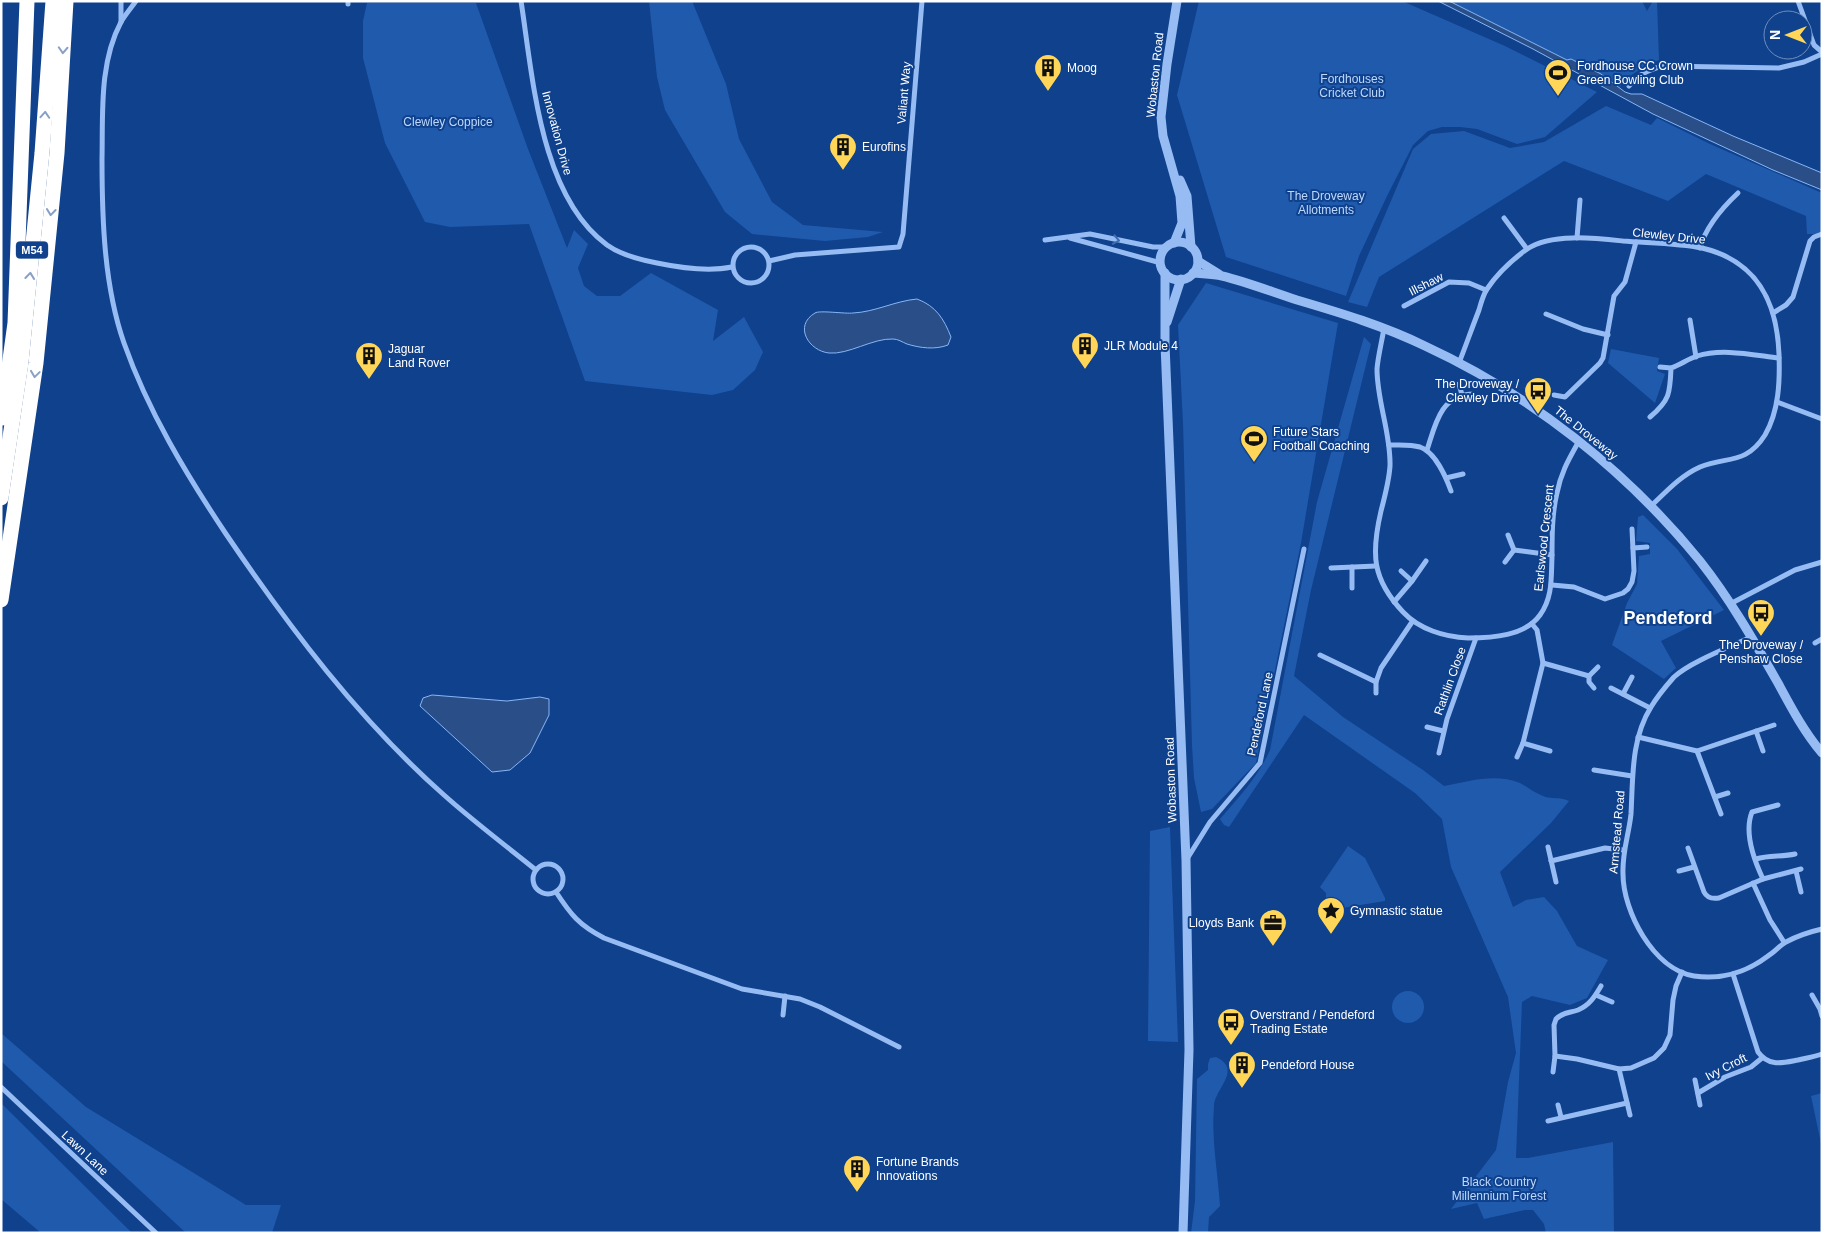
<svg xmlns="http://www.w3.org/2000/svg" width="1823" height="1234" font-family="Arial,sans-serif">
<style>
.green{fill:#205aad}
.water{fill:#2a4f88;stroke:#87b6f7}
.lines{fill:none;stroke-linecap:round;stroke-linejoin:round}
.minor{stroke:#96bcf3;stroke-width:5}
.tertiary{stroke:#96bcf3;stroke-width:9}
.motorway{stroke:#fff;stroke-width:15}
.oneway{stroke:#87a0c6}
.oneway2{stroke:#3e6cb1}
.labels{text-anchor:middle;stroke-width:4;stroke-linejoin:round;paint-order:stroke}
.shield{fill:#0f418d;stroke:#b7c6dd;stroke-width:1}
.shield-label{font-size:11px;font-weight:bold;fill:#fff}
.poi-label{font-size:12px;fill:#fff;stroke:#0f418d;text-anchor:start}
.street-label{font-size:12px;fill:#fff;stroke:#0f418d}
.park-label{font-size:12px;fill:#bdd8fe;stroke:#0f418d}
.district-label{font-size:18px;font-weight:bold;fill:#fff;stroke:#0f418d}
</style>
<rect width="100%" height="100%" fill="#0f418d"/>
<!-- green -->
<g class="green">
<path d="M649 1H692L726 84 739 139 772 202 803 225 883 232 868 237 825 241 752 234 725 212 665 110 657 77Z"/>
<path d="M1199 1H1402L1505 46 1597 92 1545 137 1517 144 1477 129 1460 127H1442L1428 131 1413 145 1387 196 1359 256 1346 296 1226 257 1177 95Z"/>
<path d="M1449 1H1642L1647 11 1653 1H1657L1659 60C1645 67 1629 73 1620 87L1601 74 1571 59 1567 60Z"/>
<path d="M367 3H476L528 149 567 248 574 230 588 244 578 268 584 286 597 296H620L651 273 718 310 713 341 744 317 763 352 755 370 733 390 712 395 585 381 529 224 450 227 425 222 385 143 363 58V21Z"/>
<path d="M1606 106 1651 125 1657 118 1710 144 1822 193V234H1807L1806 216 1706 174 1668 201 1564 161 1379 277 1367 307 1348 302 1413 149 1431 134 1464 131 1510 148 1544 142Z"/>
<path d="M1206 283 1338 323 1301 543 1256 763 1212 809 1201 812 1194 778 1192 745 1183 423 1178 325Z"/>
<path d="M1364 337 1371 344 1311 590 1294 676 1343 717 1423 770 1444 786C1470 781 1495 773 1520 783 1528 787 1535 793 1543 796 1553 800 1558 796 1569 801L1551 823 1500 872 1513 907 1526 900 1544 897 1557 911 1577 946 1608 960 1587 998 1570 1005 1532 996 1522 1002 1516 1158H1528L1613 1142 1614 1233H1546L1544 1224 1533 1210H1525L1484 1219 1477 1203 1451 1209 1496 1150 1508 1082 1516 1053 1508 997 1451 867 1442 819 1415 793 1304 715 1229 827 1224 825 1220 819C1239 797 1258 777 1270 750L1317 502Z"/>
<path d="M1611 349 1659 358 1657 371 1665 374 1655 403 1608 363Z"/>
<path d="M1643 515 1677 549 1724 610 1661 641 1676 668 1664 679 1612 645 1627 603 1637 584 1639 556 1650 554V543L1636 541 1638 517Z"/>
<path d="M1170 827 1178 1042 1148 1041 1150 831Z"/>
<path d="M1348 846 1365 858 1385 898V901L1330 910 1326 907V893L1320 887Z"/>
<circle cx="1408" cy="1007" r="16"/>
<path d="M1 1033 86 1107 246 1205H281L272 1233H186L1 1061Z"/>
<path d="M1216 1057C1243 1070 1215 1088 1214 1106 1211 1138 1218 1173 1220 1206L1209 1217 1208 1233H1191L1195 1201 1197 1079 1208 1070V1064L1210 1058Z"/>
<path d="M1822 1093V1148L1811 1096Z"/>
<path d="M1 1103 132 1233H41L1 1199Z"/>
</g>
<!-- water -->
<g class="water">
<path d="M1438 1H1449L1567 60 1571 59 1601 74 1625 92 1631 94H1642L1733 136 1822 173V190L1773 170 1653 114 1533 49Z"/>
<path d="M917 299C936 306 944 319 951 337L948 345C935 350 920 348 907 344 902 342 898 339 893 339 873 338 848 355 829 353 809 351 793 326 815 313 819 310 846 314 853 313 875 312 895 301 917 299Z"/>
<path d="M432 695 507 701 540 697 549 699V715L530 753 510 770 492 772 420 706 423 698Z"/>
</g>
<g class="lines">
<!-- minor -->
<g class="minor">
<path d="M136 1C131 8 125 15 121 22 99 63 103 114 102 159 102 219 104 286 124 343 148 411 186 474 226 534 289 627 359 720 444 795 473 821 505 845 536 870"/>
<path d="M348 1V4"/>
<path d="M521 1C533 78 540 196 607 245 621 255 641 260 657 263 681 268 708 272 732 267"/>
<path d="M1798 1 1814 45 1822 52"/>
<path d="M121 22V1"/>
<path d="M1629 86C1639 74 1648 70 1663 66L1779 68 1804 62 1822 54"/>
<path d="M1504 218 1527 249"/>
<path d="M1070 238 1161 263"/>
<path d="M1577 238 1580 200"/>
<path d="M1045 240 1090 234 1153 247H1166"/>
<circle cx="751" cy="265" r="18"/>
<path d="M1700 248C1706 226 1722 208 1738 193"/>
<path d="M769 261 795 255 899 247 903 234 922 1"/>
<path d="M1404 306 1449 282 1469 283 1486 290"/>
<path d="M1773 313 1786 305 1793 297 1810 241 1814 237 1822 234"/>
<path d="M1546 314 1583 329 1608 335"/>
<path d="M1690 320 1696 357"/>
<path d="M1384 328C1382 341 1378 356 1377 369 1377 402 1391 433 1390 466 1389 481 1385 496 1381 511 1371 554 1372 579 1403 612 1419 629 1444 637 1468 638 1492 638 1525 636 1540 615 1553 597 1551 577 1552 557 1552 536 1552 513 1557 493 1561 472 1569 459 1579 441"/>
<path d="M1459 363C1466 345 1472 328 1479 310 1481 303 1483 295 1487 289 1497 274 1512 260 1527 249 1551 233 1595 238 1623 241 1648 243 1678 243 1702 248 1757 261 1777 301 1779 354 1780 381 1779 411 1765 435 1746 465 1727 456 1700 467 1680 476 1666 492 1650 507"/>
<path d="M1660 367 1671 368"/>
<path d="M1459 384 1462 395"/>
<path d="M1554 395 1565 397 1600 363 1603 358 1614 296 1625 282 1636 242"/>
<path d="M1777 402 1822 419"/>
<path d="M1650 417C1670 400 1670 393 1671 368 1680 365 1688 359 1697 356 1722 348 1753 355 1779 358"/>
<path d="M1389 445C1399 445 1410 444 1420 447 1435 452 1446 477 1451 491"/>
<path d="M1427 450C1435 426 1440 395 1472 394"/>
<path d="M1446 478 1463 474"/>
<path d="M1633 548 1647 547"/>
<path d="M1514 550 1552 555"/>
<path d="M1505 562 1514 550 1508 535"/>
<path d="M1352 567V588"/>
<path d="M1331 568 1376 566"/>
<path d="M1401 571 1412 581"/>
<path d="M1552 585 1574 587 1605 599 1623 593 1628 589 1632 582 1634 571 1632 529"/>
<path d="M1394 602 1412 581 1426 561"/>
<path d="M1730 604 1795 570 1822 562"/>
<path d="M1751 637C1730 647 1690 662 1674 677 1666 686 1657 697 1651 707 1631 739 1633 777 1631 814 1629 834 1622 852 1623 874 1623 911 1653 969 1694 976 1721 980 1747 972 1768 956 1775 952 1780 945 1786 942 1797 936 1809 932 1822 929"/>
<path d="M1815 643 1822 639"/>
<path d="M1320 655 1376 682 1381 668 1412 622"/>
<path d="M1543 663 1589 676"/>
<path d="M1594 688 1589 682V676L1598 667"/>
<path d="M1611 688 1650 708"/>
<path d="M1376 693V682"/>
<path d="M1623 694 1632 677"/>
<path d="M1427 727 1443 731"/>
<path d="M1756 731 1763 751"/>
<path d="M1638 737 1697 751 1774 725"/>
<path d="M1523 743 1550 751"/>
<path d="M1697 751 1721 814"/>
<path d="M1439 753 1447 719 1476 638"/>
<path d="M1517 757 1523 743 1543 663 1537 630 1532 624"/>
<path d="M1594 770 1632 776"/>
<path d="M1715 797 1728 793"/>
<path d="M1548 847 1556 882"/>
<path d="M1688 848 1704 892C1707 898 1713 899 1719 898L1763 879 1801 869"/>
<path d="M1187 859 1210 822 1260 763 1304 549"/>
<path d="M1756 859C1769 855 1782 857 1795 854"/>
<path d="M1551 861 1605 848 1623 850"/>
<circle cx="548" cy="879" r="15"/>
<path d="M1679 871 1694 867"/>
<path d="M1796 871 1801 892"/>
<path d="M1763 879C1754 860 1744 832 1752 812L1778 805"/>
<path d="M1753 883 1770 920 1784 942"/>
<path d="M556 892C571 915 579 925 604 938L742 989 800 999 820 1007 899 1047"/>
<path d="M1733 974 1758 1052C1769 1067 1782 1063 1798 1060 1806 1058 1814 1057 1822 1054"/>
<path d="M1596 995 1612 1002"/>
<path d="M1812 995 1820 1009 1822 1016"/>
<path d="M783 1015 785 996"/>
<path d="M1555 1056 1577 1059 1619 1069 1631 1068 1654 1058 1664 1048 1670 1035 1673 1000 1676 986 1682 972"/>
<path d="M1619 1069 1630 1115"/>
<path d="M1553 1072 1555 1056 1554 1025 1556 1019C1563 1012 1570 1013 1578 1010 1590 1005 1595 996 1601 986"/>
<path d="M1695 1080 1700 1105"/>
<path d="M1 1087 156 1233"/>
<path d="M1698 1093 1725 1077 1751 1067 1762 1058"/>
<path d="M1558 1105 1561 1117"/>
<path d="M1548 1121 1627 1103"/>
</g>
<!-- tertiary -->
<g class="tertiary">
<path d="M1180 180 1187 196 1191 247"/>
<circle cx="1179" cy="261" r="19"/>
<path d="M1174 243 1182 223 1180 196 1163 136 1161 117 1167 64 1177 1"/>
<path d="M1198 261 1219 274"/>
<path d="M1165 273V344L1186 860 1189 1050 1183 1233"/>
<path d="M1193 273C1203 274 1213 274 1222 276 1247 282 1272 292 1297 300 1341 313 1384 326 1425 346 1531 395 1626 470 1700 561 1730 599 1754 641 1778 683 1791 707 1804 732 1822 753"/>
<path d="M1167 322 1181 279"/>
</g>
<!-- motorway -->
<g class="motorway">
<path d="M2 418 15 323 27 1"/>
<path d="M1 498 21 363 42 153 53 1"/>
<path d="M1 600 36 363 57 153 66 1"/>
</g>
</g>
<!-- one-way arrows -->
<defs><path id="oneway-chevron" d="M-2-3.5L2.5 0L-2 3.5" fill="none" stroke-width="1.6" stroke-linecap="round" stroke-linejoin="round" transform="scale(1.25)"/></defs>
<g class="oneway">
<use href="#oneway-chevron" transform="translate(63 50) rotate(93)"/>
<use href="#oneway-chevron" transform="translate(45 115) rotate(-86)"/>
<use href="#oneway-chevron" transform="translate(51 212) rotate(96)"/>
<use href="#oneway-chevron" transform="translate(30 276) rotate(-84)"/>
<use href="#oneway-chevron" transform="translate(35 374) rotate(98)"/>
</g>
<use class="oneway2" href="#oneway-chevron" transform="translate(1116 240) rotate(11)"/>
<!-- icons -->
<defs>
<symbol id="building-pin" viewBox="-11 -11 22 30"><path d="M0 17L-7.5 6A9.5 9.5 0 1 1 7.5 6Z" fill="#ffd658" stroke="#0f418d"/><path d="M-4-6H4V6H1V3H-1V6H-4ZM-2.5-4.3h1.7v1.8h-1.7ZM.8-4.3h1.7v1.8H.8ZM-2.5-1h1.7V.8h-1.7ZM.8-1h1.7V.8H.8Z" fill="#111"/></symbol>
<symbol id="stadium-pin" viewBox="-11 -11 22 30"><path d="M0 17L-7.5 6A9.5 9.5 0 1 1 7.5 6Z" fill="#ffd658" stroke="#0f418d"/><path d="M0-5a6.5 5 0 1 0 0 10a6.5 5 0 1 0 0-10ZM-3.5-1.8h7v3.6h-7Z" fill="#111"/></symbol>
<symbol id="bus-pin" viewBox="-11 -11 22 30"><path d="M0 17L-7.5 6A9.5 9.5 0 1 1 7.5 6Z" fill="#ffd658" stroke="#0f418d"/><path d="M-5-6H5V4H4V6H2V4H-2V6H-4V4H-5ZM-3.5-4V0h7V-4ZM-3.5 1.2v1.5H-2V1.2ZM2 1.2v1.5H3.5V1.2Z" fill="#111"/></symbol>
<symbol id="sight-pin" viewBox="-11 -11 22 30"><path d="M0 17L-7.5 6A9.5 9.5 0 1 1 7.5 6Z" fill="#ffd658" stroke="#0f418d"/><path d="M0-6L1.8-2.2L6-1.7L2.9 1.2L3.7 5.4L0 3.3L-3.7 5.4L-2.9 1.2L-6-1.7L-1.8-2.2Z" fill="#111"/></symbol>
<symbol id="office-pin" viewBox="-11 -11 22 30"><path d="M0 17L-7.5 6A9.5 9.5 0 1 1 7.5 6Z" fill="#ffd658" stroke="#0f418d"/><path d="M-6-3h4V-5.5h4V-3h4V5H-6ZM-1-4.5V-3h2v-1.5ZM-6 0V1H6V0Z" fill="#111"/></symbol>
</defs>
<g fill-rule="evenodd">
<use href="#building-pin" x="1032" y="52" width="32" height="43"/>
<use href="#stadium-pin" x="1542" y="57" width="32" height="43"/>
<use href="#building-pin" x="827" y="131" width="32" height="43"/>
<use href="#building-pin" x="1069" y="330" width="32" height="43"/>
<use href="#building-pin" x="353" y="340" width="32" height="43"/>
<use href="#bus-pin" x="1522" y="375" width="32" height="43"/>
<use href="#stadium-pin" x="1238" y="423" width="32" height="43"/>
<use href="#bus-pin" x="1745" y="597" width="32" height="43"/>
<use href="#sight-pin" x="1315" y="895" width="32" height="43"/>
<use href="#office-pin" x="1257" y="907" width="32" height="43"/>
<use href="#bus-pin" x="1215" y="1006" width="32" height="43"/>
<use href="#building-pin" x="1226" y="1049" width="32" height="43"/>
<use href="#building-pin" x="841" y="1153" width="32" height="43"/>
</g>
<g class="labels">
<!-- shield labels -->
<rect class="shield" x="16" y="241.5" width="32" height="17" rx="4"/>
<g class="shield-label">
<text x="32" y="254">M54</text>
</g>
<!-- poi labels -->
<g class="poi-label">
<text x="1577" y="70">Fordhouse CC Crown<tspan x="1577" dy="14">Green Bowling Club</tspan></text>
<text x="1067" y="72">Moog</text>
<text x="862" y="151">Eurofins</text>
<text x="1104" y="350">JLR Module 4</text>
<text x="388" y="353">Jaguar<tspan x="388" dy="14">Land Rover</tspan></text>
<text x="1519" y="388" text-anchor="end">The Droveway /<tspan x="1519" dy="14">Clewley Drive</tspan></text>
<text x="1273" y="436">Future Stars<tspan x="1273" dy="14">Football Coaching</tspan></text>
<text x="1761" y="649" text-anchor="middle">The Droveway /<tspan x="1761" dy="14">Penshaw Close</tspan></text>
<text x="1350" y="915">Gymnastic statue</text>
<text x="1254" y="927" text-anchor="end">Lloyds Bank</text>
<text x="1250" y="1019">Overstrand / Pendeford<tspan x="1250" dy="14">Trading Estate</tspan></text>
<text x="1261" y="1069">Pendeford House</text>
<text x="876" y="1166">Fortune Brands<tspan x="876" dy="14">Innovations</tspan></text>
</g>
<!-- street labels -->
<g class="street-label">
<text transform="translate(1155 75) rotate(-84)" y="4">Wobaston Road</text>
<text transform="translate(904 93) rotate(-85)" y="4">Valiant Way</text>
<text transform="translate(557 133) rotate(75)" y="4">Innovation Drive</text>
<text transform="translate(1669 236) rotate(6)" y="4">Clewley Drive</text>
<text transform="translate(1426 284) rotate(-27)" y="4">Illshaw</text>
<text transform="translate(1586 433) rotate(39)" y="4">The Droveway</text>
<text transform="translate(1544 538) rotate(-84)" y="4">Earlswood Crescent</text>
<text transform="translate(1450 681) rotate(-70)" y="4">Rathlin Close</text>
<text transform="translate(1260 714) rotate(-78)" y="4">Pendeford Lane</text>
<text transform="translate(1171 780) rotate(-92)" y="4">Wobaston Road</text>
<text transform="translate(1617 832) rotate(-85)" y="4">Armstead Road</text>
<text transform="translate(1726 1067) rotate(-27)" y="4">Ivy Croft</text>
<text transform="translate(85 1153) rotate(43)" y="4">Lawn Lane</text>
</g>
<!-- park labels -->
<g class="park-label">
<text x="1352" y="83">Fordhouses<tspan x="1352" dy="14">Cricket Club</tspan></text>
<text x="448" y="126">Clewley Coppice</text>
<text x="1326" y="200">The Droveway<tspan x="1326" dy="14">Allotments</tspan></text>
<text x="1499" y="1186">Black Country<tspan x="1499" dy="14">Millennium Forest</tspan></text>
</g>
<!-- district labels -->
<g class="district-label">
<text x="1668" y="624">Pendeford</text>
</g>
</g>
<!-- border -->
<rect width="1823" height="1234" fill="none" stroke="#ffffff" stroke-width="5"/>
<!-- north arrow -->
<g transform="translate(1788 35) rotate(270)"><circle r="24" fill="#0f418d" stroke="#6f8dbb"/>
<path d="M0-4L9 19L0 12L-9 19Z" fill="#ffd658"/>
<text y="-8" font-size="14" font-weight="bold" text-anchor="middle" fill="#ffffff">N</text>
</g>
</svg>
